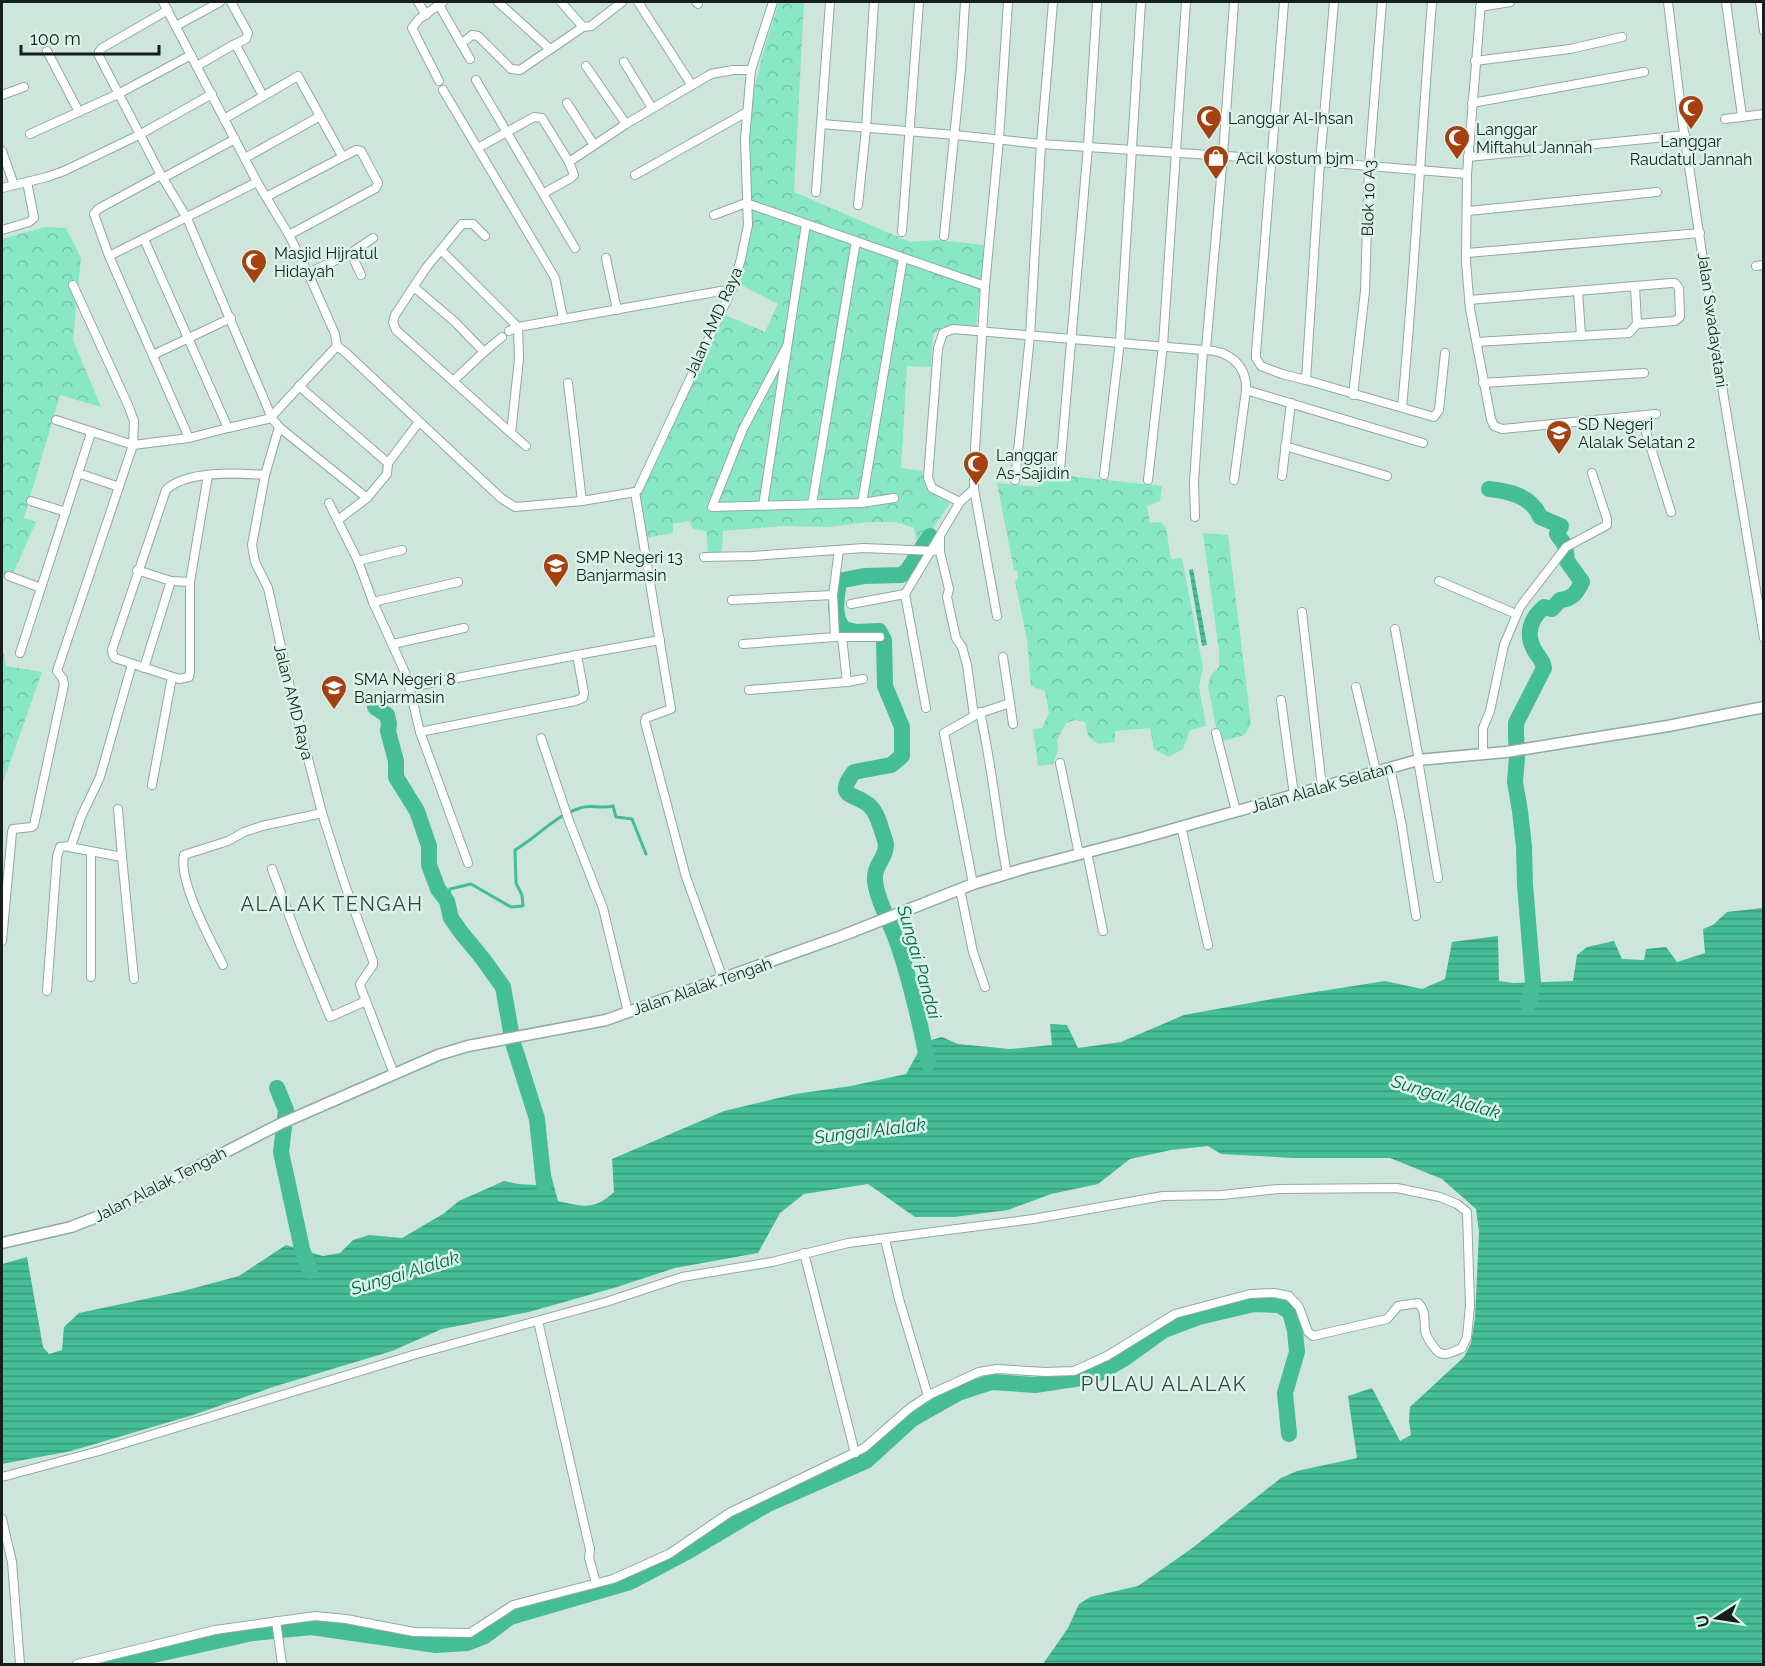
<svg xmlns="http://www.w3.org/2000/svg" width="1765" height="1666" font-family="Raleway,sans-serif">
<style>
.forest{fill:url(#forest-crowns)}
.water{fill:url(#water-rules)}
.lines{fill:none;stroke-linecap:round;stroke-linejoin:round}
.stream{stroke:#45be97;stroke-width:3}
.river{stroke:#45be97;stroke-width:16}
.minor-casing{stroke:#93a99f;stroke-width:10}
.tertiary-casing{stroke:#93a99f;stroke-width:13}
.minor{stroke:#fff;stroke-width:8}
.tertiary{stroke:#fff;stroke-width:10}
.labels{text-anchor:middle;stroke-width:5;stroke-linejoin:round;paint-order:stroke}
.poi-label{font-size:16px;fill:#161f1b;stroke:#dbf2e9;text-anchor:start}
.street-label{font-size:16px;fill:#161f1b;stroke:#dbf2e9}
.water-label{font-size:18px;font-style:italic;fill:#01664d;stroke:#dbf2e9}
.quarter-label{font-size:20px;letter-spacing:1.5px;fill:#31443d;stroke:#dbf2e9}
</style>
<defs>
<pattern id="forest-crowns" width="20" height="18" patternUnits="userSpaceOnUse" patternTransform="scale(1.5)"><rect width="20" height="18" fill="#88e7c4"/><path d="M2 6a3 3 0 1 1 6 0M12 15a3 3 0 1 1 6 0" fill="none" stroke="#75c6a8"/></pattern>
<pattern id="water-rules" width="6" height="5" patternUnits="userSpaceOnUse" patternTransform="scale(1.5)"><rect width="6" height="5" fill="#45be97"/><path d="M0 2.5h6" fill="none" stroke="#399a7a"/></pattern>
</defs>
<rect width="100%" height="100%" fill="#cee5db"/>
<!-- forest -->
<g class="forest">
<path d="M779 2H804L794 192 910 242 938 240 984 245 976 329 943 327 933 334 931 367 907 366 901 468 922 471C927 492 932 494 950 503L924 541 917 543 914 528 896 522H868L828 527 783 526 723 531 722 552H708L706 531 693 529 689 521 673 524V533L645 538 639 496 667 439 700 362 725 315 765 332 778 304 737 283C757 233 747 193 749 141 750 90 764 49 779 2Z"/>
<path d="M45 227 66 228 81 258 73 340 101 407 60 395 24 518 36 522 13 573 2 575V239Z"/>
<path d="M1040 473 1162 486 1160 501 1147 506 1150 523 1160 522 1166 528 1171 559 1182 558 1203 668 1199 687 1206 726 1190 730 1183 749 1169 757 1154 749 1150 728 1115 731V742L1098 744 1088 736 1085 722 1075 720 1066 723 1057 740 1058 751 1053 764 1038 766 1033 729 1042 728 1049 713 1045 691 1031 686 1027 639 1015 581 1018 578 1017 571 1014 570 997 483 1039 487Z"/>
<path d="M1203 533 1228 535 1251 724 1245 735 1219 742 1208 686 1211 675 1219 667V651Z"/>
<path d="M2 645 6 666 42 672 2 785Z"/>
</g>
<!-- water -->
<g class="water">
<path d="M1193 569 1207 645 1202 646 1189 570Z"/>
<path d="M1763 908V1664H1043L1068 1628 1079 1604 1090 1597 1138 1586 1191 1549 1281 1478 1297 1471 1357 1458 1348 1396 1372 1388 1400 1441 1411 1435 1409 1421 1410 1407 1464 1357 1471 1343 1475 1318 1479 1232 1476 1209 1442 1179 1390 1158H1293L1221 1154 1208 1146 1171 1150 1130 1159 1098 1184 1051 1194 1008 1210 954 1217H915L868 1184 804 1194 780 1213 758 1253 675 1268 617 1287 529 1312 442 1329 392 1351 276 1386 193 1415 71 1451 2 1464V1352L3 1350 2 1337V1264L27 1257 43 1347 49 1354 62 1350 64 1327 79 1313 183 1291 239 1276 286 1245 323 1256 340 1253 353 1240 369 1235 402 1238 443 1214 459 1201 504 1181 518 1184 536 1185V1163L548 1164 558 1201C583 1207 595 1210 614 1192L612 1159 724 1111 795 1094 851 1086 906 1074 924 1042 942 1037 958 1044 1010 1049 1052 1045 1050 1024 1067 1025 1078 1048 1121 1042 1184 1015 1277 998 1385 981 1422 989 1445 979 1452 942 1498 936 1499 981 1513 983 1573 981 1577 955 1587 947 1614 941 1622 959 1644 960 1646 949 1666 947 1677 962 1705 953 1703 929 1713 925 1727 912Z"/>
</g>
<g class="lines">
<!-- stream -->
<path class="stream" d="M447 901 450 889 471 884 511 907 523 906 522 895 516 883 515 850C539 836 554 816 580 808 590 804 602 809 613 806L616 817 632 819 646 854"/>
<!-- river -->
<g class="river">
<path d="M1489 489C1509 491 1532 496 1540 517L1561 526 1557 534 1565 545 1567 561 1582 582C1577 592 1573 599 1560 600L1552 609 1544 607C1530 619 1525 635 1535 651 1539 658 1543 660 1544 668L1516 723V735L1517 757 1515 782 1520 811 1524 847 1525 885 1533 982 1528 1004"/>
<path d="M375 707 387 715 389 724 388 731 396 761V777L417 811 429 846V865L438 889 447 901 451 918 460 931 483 959 503 987 513 1043 537 1119 544 1185"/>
<path d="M928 1063C920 1023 911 981 897 942 891 923 880 907 876 887 871 864 886 862 886 844 885 840 883 834 882 831 879 822 877 813 870 806 857 793 833 799 854 772L891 765 902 756V727L885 686 884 640 879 631 856 632 844 629C832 617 837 597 839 581L864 576 901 575 907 571 930 536"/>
<path d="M277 1088 286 1110 281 1152 302 1249 310 1271"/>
<path d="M112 1664 253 1633 311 1627 436 1645 467 1643 485 1636 510 1617 630 1582 685 1553 766 1505 866 1461 912 1419 958 1393 992 1382 1035 1385 1094 1376 1125 1358 1164 1330 1199 1317 1254 1304 1279 1305 1290 1312 1295 1331 1297 1352 1285 1393 1289 1434"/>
</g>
<defs>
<g id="minor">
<path d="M163 2 257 182 289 235 308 273 335 334 337 346 345 352 501 498 515 507 527 506 582 501 635 492 638 490 732 289 741 259 748 225 745 139 751 70 773 2"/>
<path d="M231 2 248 33 246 39 233 45"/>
<path d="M418 2 426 15"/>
<path d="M498 2 550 49"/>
<path d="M638 2 691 84"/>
<path d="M696 2 698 4"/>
<path d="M1284 2 1256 353V358L1261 366 1282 374 1306 380 1434 417 1439 410 1445 353"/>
<path d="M1481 2 1467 174 1466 262 1470 309 1491 419 1494 426 1502 429 1656 414"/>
<path d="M1668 2 1683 126 1720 374 1764 638"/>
<path d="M1726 2 1742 116"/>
<path d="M1760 2 1764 31"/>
<path d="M439 5 470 59"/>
<path d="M1480 7 1510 2"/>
<path d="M168 10 102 48 99 52V56L161 175 187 218 272 418 279 427 367 498 387 474 388 463 419 422"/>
<path d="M176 26 220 2"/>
<path d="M583 27 591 26 622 2"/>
<path d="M461 44 472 35 478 36 511 69 520 70 583 27 561 2"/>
<path d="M47 51 79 112"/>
<path d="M1475 61 1570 49 1622 37"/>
<path d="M624 62 652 108"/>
<path d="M197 66 233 45 237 47 263 96"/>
<path d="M586 66 626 124"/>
<path d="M476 80 575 248"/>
<path d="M439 81 412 28 419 19 443 2"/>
<path d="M443 90 555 278 563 318"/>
<path d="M2 95 24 87"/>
<path d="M567 103 594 145"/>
<path d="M1472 103 1644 72"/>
<path d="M224 119 298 76 342 156"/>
<path d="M1725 119 1764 114"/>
<path d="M822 124 955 135 1041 144 1320 162 1467 174"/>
<path d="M30 134 118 94 191 55"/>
<path d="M478 148 534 117 542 118 569 162 574 175 571 178 544 193"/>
<path d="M2 151 14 185"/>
<path d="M1468 157 1685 135"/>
<path d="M245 158 315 119"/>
<path d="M569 162 626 124 711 74 733 70H751"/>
<path d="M635 175 747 112"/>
<path d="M163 178 235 139"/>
<path d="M2 188 47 177 64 171 139 135 212 94"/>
<path d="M816 192 830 2"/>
<path d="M266 197 356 150 361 151 378 183 376 188 289 235"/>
<path d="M858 205 866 129 874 2"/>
<path d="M1468 211 1657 192"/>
<path d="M714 215 746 203 985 286"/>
<path d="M2 230 29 222 34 218 27 182"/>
<path d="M902 232 919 2"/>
<path d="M485 236 473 224H462L426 268 395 315 393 322 396 330 511 433"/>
<path d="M944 236 961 69 965 2"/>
<path d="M144 239 228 428 272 418"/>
<path d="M441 250 518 327 509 331"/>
<path d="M351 253 361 275"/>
<path d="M1467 253 1700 233"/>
<path d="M109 256 94 214 98 209 161 175"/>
<path d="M606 258 617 310"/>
<path d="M1756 266 1764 265"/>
<path d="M308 273 351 253 373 238"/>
<path d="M73 285 128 405 134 421 133 445 189 438"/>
<path d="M1635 286 1637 324"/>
<path d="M414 287 455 322 484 352 453 381"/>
<path d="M1578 291 1581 335"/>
<path d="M1469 300 1671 283H1675L1679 288 1680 317 1675 321 1637 324 1629 333 1477 342"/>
<path d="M787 346 743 429 712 507 862 503 894 498"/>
<path d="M1206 349 1223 155 1234 2"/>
<path d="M484 352 502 337"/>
<path d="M153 355 231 318"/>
<path d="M1306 380 1320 162 1334 2"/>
<path d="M568 383 582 501"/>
<path d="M1483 383 1644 373"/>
<path d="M299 386 388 463"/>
<path d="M1246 390 1423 443"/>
<path d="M1353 395 1365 291 1369 166 1382 2"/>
<path d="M1402 407C1415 272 1421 137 1432 2"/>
<path d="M1641 416 1671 512"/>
<path d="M271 417 337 346"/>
<path d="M279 427 265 475 252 545 255 562 268 588 291 692 322 813 345 885 373 961V965L360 984 361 988 394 1074"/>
<path d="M228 428 189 438 109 256 257 182"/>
<path d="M526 446 511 433 519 359 518 327 732 289"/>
<path d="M1285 446 1387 476"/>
<path d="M1060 470 1088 146 1097 2"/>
<path d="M78 473 119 487"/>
<path d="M208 475 190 582V672L189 677 179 679 115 658 113 655 112 650 166 490C186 470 238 473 265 475"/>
<path d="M1104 475 1120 341 1141 2"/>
<path d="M1282 476 1291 403"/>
<path d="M1015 480 1030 336 1041 144 1053 2"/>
<path d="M1148 480 1163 345 1186 2"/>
<path d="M974 489 997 616"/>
<path d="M635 492 671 709 646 718 645 722 686 877 723 979"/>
<path d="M31 501 66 512"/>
<path d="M960 502 932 488 928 478 938 348 943 333 953 329 1203 350"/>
<path d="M329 503 358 561 373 602 407 677 420 732 468 863"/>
<path d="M862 503 903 258"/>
<path d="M812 504 856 241"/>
<path d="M763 506 806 224"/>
<path d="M1195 517 1194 482 1203 350C1228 350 1247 364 1246 390L1234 480"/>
<path d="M338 520 367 498"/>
<path d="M940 537V552L949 589 947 597 956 638 962 647 967 665 974 716 944 733 973 884"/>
<path d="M704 557 753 556 864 548 934 551"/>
<path d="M358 561 402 550"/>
<path d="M137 570 171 581 190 582"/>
<path d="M9 576 41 588"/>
<path d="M1439 581 1516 614"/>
<path d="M905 594 926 708"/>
<path d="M732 600 833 595"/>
<path d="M373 602 458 582"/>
<path d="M851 604 905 594 960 502 974 489V466L985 286 999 139 1008 2"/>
<path d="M1302 612 1322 787"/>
<path d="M1395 629 1419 760"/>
<path d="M838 637H880"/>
<path d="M842 637 847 682 863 679"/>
<path d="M393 644 464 628"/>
<path d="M743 644 835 637 833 595 839 550"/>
<path d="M20 653 91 433"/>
<path d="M144 668 171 581"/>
<path d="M410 687 577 655"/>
<path d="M1356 687 1376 771"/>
<path d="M749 690 847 682"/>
<path d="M1281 700 1294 795"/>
<path d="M1010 703 1013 724"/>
<path d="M980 712C992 766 997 820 1007 874"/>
<path d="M977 714 1010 703 1003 657"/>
<path d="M420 732 575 701 583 698 584 693 577 655 660 640"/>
<path d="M1216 733 1236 811"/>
<path d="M541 738 569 821 603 908 628 1012"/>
<path d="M1483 754V728L1490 711 1504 645 1520 607 1566 547 1607 525V519L1592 473"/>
<path d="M1418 760 1438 878"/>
<path d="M1060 763 1079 854"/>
<path d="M1390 767 1401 821 1416 916"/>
<path d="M152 785 172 677"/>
<path d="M118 809 122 857"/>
<path d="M1181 826 1208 945"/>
<path d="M69 847 122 857 134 979"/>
<path d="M91 852V977"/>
<path d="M1087 852 1103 931"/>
<path d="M272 869 301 947 330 1017 366 1001"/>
<path d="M960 889 973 952 985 987"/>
<path d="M2 941 12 832 13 829 32 827 34 825 64 685 63 679 57 671 133 445 56 420"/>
<path d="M223 965C211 941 178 881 184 855L228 841 244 832 262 826 322 813"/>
<path d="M47 991 57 857 60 847 71 846 81 817 100 777 132 664"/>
<path d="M885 1239 899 1299 928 1396"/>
<path d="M804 1253 855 1453"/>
<path d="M538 1321 587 1537 590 1549 589 1558 596 1583"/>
<path d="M2 1477 99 1451 413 1355 606 1302 682 1277 772 1262 848 1243 1033 1219 1163 1196 1222 1195 1278 1189 1397 1188 1440 1197 1457 1204 1467 1212 1470 1306 1467 1337 1462 1348C1451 1353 1441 1359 1434 1347 1430 1342 1426 1336 1425 1330 1424 1320 1426 1310 1418 1303L1398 1306 1387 1319 1313 1336 1308 1332 1299 1307 1289 1296 1274 1293 1250 1294 1175 1314 1107 1356 1074 1371 1045 1372 997 1369 979 1372 931 1394 910 1408 864 1448 729 1513 669 1554 613 1579 513 1605 470 1633 414 1632 346 1619 315 1616 215 1630 77 1664"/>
<path d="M2 1519 12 1562 20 1664"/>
<path d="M276 1621 282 1664"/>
</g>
<path id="tertiary" d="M2 1243 71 1227 107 1213 280 1124 438 1055 468 1046 606 1020 844 935 973 884 1026 868 1138 839 1418 760 1506 752 1668 726 1764 707"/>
</defs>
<!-- minor casing -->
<use href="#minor" class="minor-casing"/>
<!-- tertiary casing -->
<use href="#tertiary" class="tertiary-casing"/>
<!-- minor -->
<use href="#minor" class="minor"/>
<!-- tertiary -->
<use href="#tertiary" class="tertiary"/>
</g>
<!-- icons -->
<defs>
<symbol id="mosque-pin" viewBox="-11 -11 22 30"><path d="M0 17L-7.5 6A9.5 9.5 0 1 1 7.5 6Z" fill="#a54011" stroke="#dbf2e9"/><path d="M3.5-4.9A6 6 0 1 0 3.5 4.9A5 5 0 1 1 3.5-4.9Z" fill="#fff"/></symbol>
<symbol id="shop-pin" viewBox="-11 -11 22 30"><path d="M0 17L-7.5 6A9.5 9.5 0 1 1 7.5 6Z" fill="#a54011" stroke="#dbf2e9"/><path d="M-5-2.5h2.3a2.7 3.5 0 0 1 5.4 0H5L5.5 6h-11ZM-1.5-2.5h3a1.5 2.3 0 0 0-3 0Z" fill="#fff"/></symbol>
<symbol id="school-pin" viewBox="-11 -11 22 30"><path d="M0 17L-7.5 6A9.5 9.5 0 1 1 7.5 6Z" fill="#a54011" stroke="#dbf2e9"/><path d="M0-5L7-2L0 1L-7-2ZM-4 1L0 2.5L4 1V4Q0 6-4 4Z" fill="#fff"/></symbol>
</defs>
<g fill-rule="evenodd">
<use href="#mosque-pin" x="1676" y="93" width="30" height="40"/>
<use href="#mosque-pin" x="1194" y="103" width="30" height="40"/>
<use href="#mosque-pin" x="1442" y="123" width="30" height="40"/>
<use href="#shop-pin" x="1201" y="143" width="30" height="40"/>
<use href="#mosque-pin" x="239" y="247" width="30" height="40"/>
<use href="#school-pin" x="1544" y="418" width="30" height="40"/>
<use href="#mosque-pin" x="961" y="449" width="30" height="40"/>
<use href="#school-pin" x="541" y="551" width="30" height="40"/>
<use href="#school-pin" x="319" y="673" width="30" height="40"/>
</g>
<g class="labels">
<!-- poi labels -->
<g class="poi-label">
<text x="1228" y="124">Langgar Al-Ihsan</text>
<text x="1476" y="135">Langgar<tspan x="1476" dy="18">Miftahul Jannah</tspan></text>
<text x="1691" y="147" text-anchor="middle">Langgar<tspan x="1691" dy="18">Raudatul Jannah</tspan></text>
<text x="1236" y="164">Acil kostum bjm</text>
<text x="274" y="259">Masjid Hijratul<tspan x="274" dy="18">Hidayah</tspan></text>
<text x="1578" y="430">SD Negeri<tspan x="1578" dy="18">Alalak Selatan 2</tspan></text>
<text x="996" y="461">Langgar<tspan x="996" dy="18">As-Sajidin</tspan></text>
<text x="576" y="563">SMP Negeri 13<tspan x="576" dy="18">Banjarmasin</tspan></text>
<text x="354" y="685">SMA Negeri 8<tspan x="354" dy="18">Banjarmasin</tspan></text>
</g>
<!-- street labels -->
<g class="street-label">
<text transform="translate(1368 198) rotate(-88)" y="6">Blok 10 A3</text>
<text transform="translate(1713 320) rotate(82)" y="6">Jalan Swadayatani</text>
<text transform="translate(713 322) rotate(-66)" y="6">Jalan AMD Raya</text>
<text transform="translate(294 702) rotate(76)" y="6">Jalan AMD Raya</text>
<text transform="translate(1322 787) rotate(-16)" y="6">Jalan Alalak Selatan</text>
<text transform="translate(702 986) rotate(-19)" y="6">Jalan Alalak Tengah</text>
<text transform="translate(160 1184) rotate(-27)" y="6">Jalan Alalak Tengah</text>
</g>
<!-- water labels -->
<g class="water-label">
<text transform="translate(919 962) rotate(74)" y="6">Sungai Pandai</text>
<text transform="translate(1446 1097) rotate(17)" y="6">Sungai Alalak</text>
<text transform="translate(870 1131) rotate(-7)" y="6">Sungai Alalak</text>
<text transform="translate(405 1273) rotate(-17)" y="6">Sungai Alalak</text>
</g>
<!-- quarter labels -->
<g class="quarter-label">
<text x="332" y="911">ALALAK TENGAH</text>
<text x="1164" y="1391">PULAU ALALAK</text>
</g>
</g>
<!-- border -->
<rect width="1765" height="1666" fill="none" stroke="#161f1b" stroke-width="6"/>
<!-- north arrow -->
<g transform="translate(1717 1618) rotate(258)" stroke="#dbf2e9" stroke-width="4.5" paint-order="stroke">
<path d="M0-4.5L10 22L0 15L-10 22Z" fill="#161f1b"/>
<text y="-9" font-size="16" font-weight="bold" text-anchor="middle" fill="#161f1b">U</text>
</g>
<!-- scale -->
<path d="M21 45v9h138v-9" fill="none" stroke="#161f1b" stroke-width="3"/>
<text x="30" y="45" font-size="18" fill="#161f1b" stroke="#dbf2e9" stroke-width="4.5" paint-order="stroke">100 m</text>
</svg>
